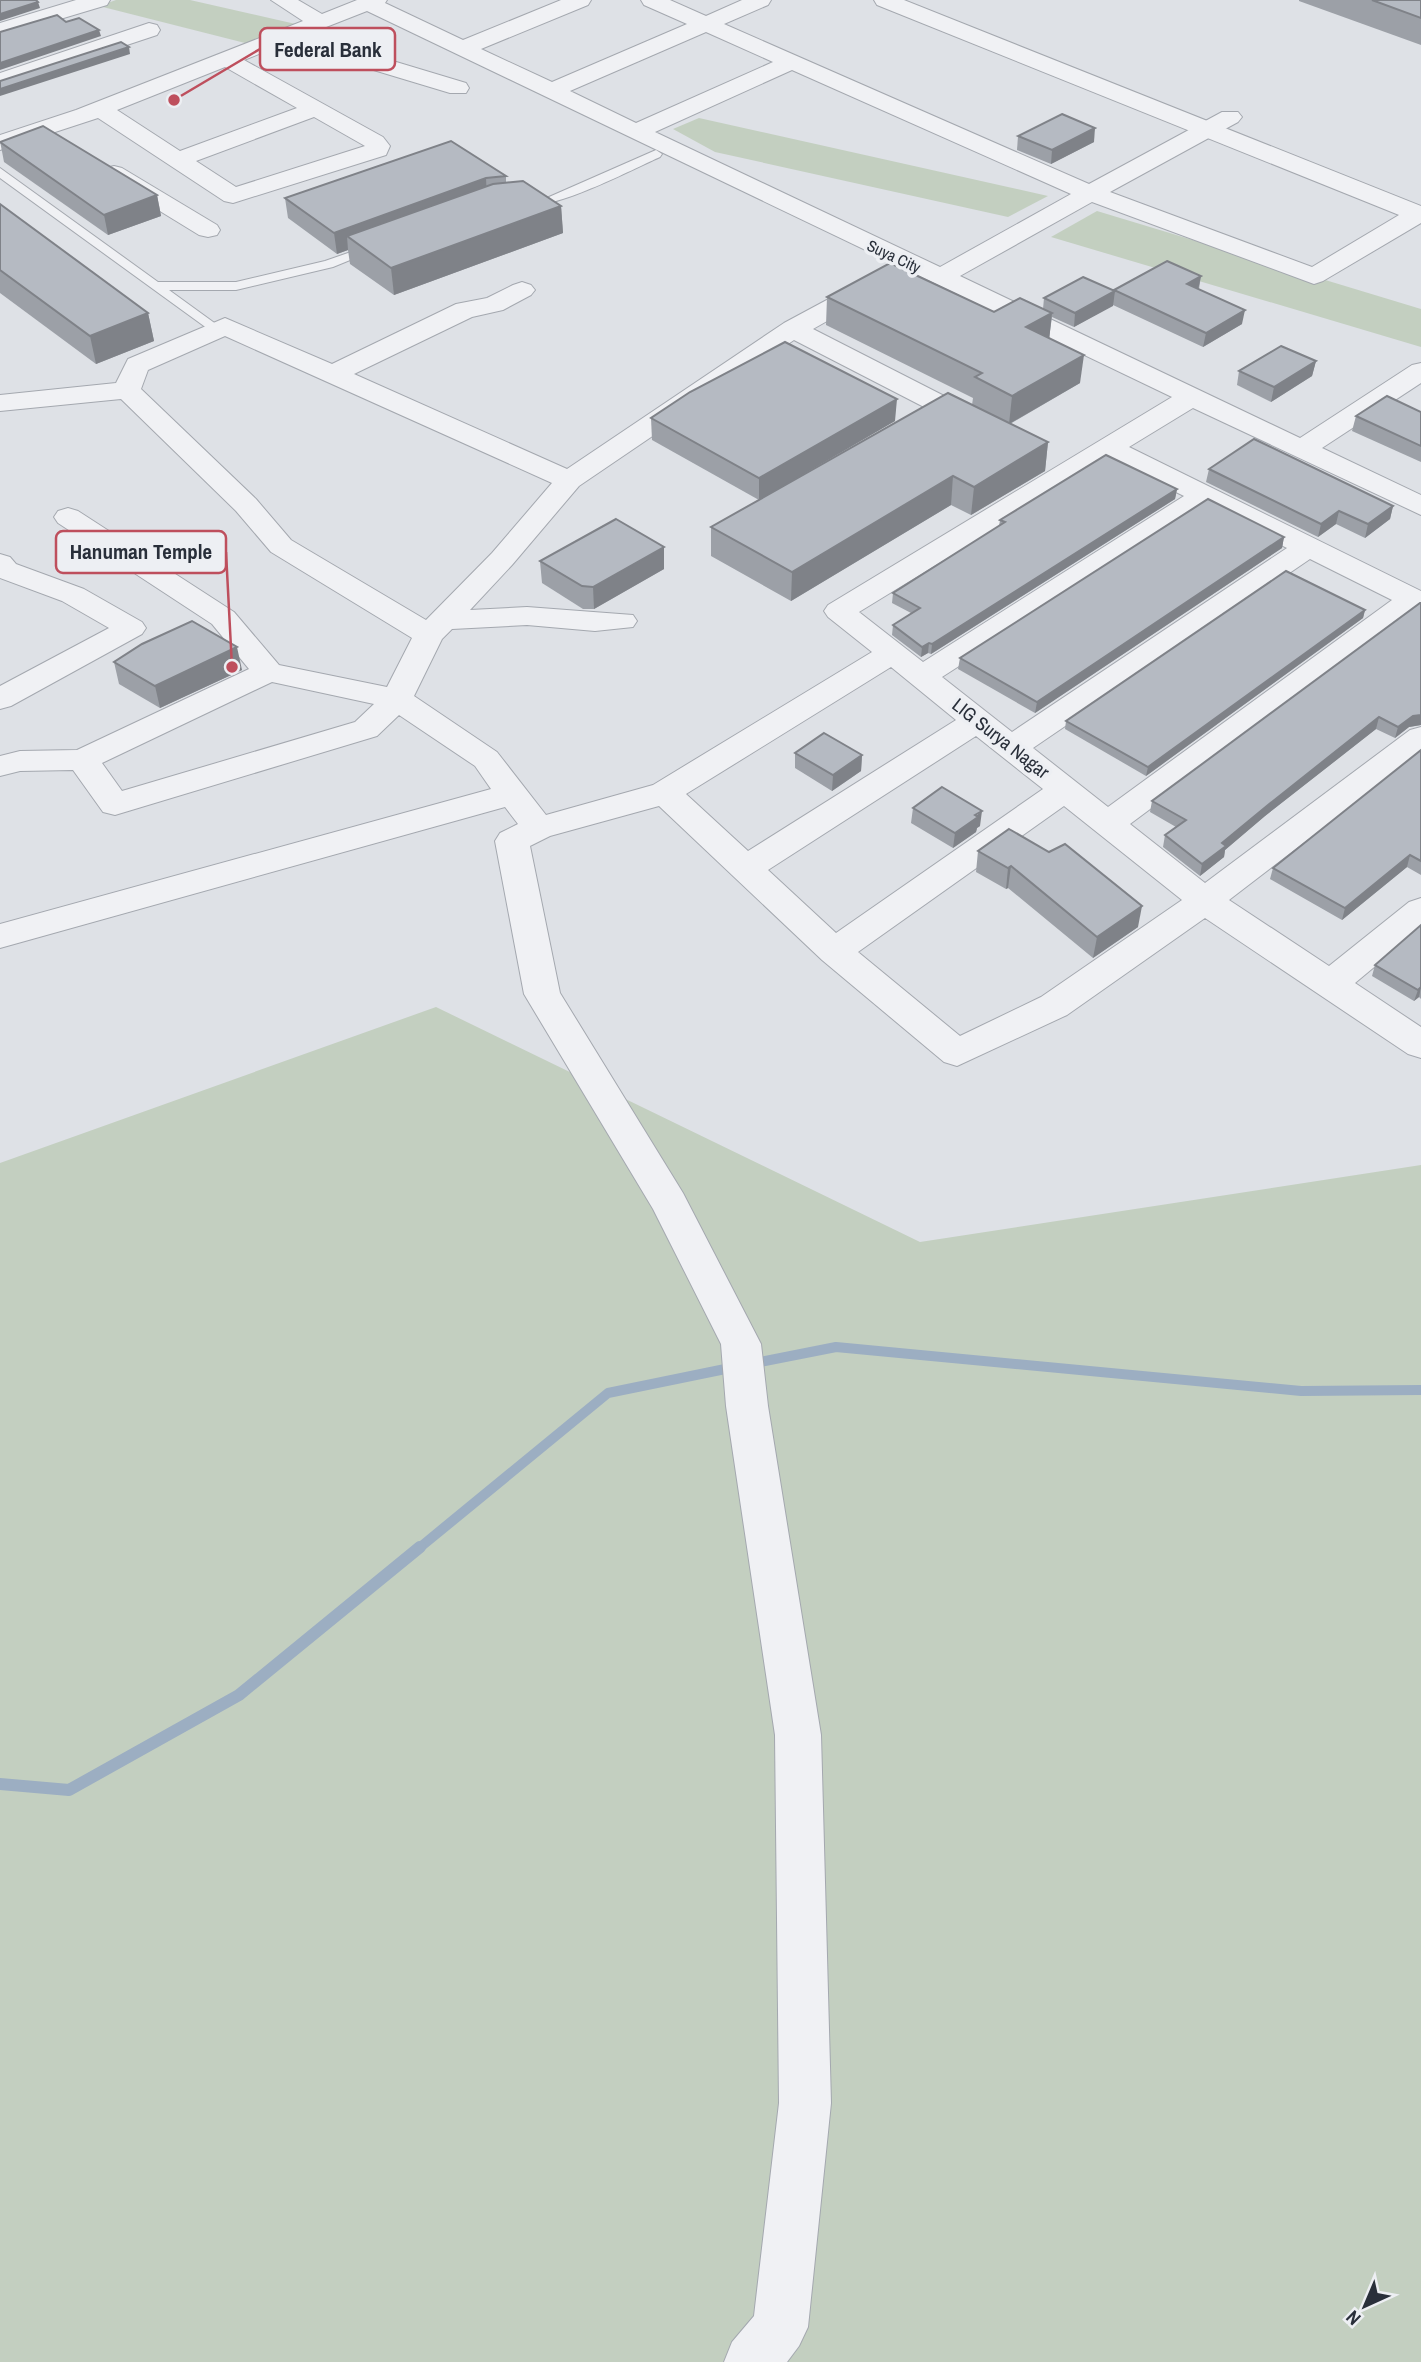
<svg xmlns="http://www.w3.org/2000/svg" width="1421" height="2362" font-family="'Archivo Narrow',sans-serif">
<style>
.green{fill:#c3cfc0}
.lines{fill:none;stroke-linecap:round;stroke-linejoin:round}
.stream-far1{stroke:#9caec2;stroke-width:10}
.stream{stroke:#9caec2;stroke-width:12}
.service-casing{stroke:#a4a8af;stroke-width:2}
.minor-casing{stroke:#a4a8af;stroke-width:2}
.tertiary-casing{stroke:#a4a8af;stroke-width:2}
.service{fill:#f0f1f4;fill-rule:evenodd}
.minor{fill:#f0f1f4;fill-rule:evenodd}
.tertiary{fill:#f0f1f4;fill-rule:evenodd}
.wall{fill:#9ca0a7}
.shaded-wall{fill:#7f8288}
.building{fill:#b5bac2;stroke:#7f8288;stroke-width:2}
.labels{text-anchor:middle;stroke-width:7;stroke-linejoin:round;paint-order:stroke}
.far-street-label{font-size:16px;fill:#292f3a;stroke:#edeff3}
.street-label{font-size:19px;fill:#292f3a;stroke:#edeff3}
.leader{fill:none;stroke:#be4f5d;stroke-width:2.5}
.callout-dot{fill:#be4f5d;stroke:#edeff3;stroke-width:2.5}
.callout{fill:#edeff3;stroke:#be4f5d;stroke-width:2.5}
.callout-label{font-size:21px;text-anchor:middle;font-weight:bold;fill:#292f3a}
</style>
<rect width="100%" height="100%" fill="#dee1e6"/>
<!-- green -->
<g class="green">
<path d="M116 0H190L300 25 249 44 99 6Z"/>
<path d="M699 118 1048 196 1008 217 715 152 673 129Z"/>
<path d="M1097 211 1421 309V347L1051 237Z"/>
<path d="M436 1007 920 1242 1421 1165V2362H0V1163Z"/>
</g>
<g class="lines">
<!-- stream-far1 -->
<g class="stream-far1">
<path d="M750 1364 836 1347 1301 1391 1421 1390"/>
<path d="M418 1549 608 1393 735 1367"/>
</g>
<!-- stream -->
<path class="stream" d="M0 1784 69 1790 239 1695 420 1547"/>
<defs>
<g id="service">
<path d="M656 150 662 154 660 157C635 168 541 218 520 202L526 198 549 197Z"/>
<path d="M0 168 158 282H236L325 261 371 245 377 249 333 267 236 290H169L220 327V333L215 334 0 178Z"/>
</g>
<g id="minor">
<path d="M76 0H110L107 5 0 37V23Z"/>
<path d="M271 0H298L322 14 357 0H387L385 3 463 40 561 0H591L588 5 481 49 552 82 687 24 644 5 641 0H670L706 16 742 0H771L768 5 724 24 1089 184 1222 112H1238L1242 117 1238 122 1110 192 1312 267 1409 209 1421 207V223L1323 281 1314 284 1092 202 960 276 1300 438 1412 365 1421 363V383L1322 448 1421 495V515L1193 408 1129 447 1421 591V612L1416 611 1130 824 1205 883 1410 730 1421 727V753L1229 900 1329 966 1409 902 1421 898V928L1355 983 1421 1027V1058L1408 1054 1205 918 1067 1015 957 1066 944 1062 822 960 659 806 550 836 530 846 560 993 683 1193 761 1344 768 1406 821 1735 831 2103 808 2327 799 2346 787 2362H724L732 2342 754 2316 779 2103 775 1735 726 1406 721 1344 653 1209 524 994 495 841 500 833 518 824 505 807 0 948V924L491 789 475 766 399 715 377 736 115 815 103 812 73 770 20 771 0 776V756L20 751 77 750 249 669 212 624 58 523 54 517 58 511 68 508 78 511 234 612 279 665 387 687 412 638 271 552 236 511 121 399 0 411V395L116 383 128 359 225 318 332 364 456 304 487 298 513 285 522 282 531 285 535 290 531 295 503 310 472 317 354 374 567 469 784 323 864 280 873 277 882 280 886 285 882 290 813 329 954 401 958 407C947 423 917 438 898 434L894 428 898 422 924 407 794 340 579 486 512 565 470 610 527 607 633 615 637 621 633 627 595 631 527 625 452 629 442 639 414 696 497 752 546 815 653 785 872 652 828 617 824 611 828 605 1172 397 367 11 316 31 363 52 466 83 469 88 466 93H450L347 62 297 39 244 60 383 137 390 146 386 155 233 203 224 201 98 118 0 150V135L76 110 303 21ZM706 32 773 62 636 123 570 91ZM225 67 297 108 180 151 117 110ZM792 70 1071 194 940 267 655 132ZM314 117 365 146 236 187 196 161ZM225 336 552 483 492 553 426 620 291 540 256 499 141 389 148 370ZM1109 459 1184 496 923 662 859 612ZM1206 507 1287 548 1012 732 942 677ZM1310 559 1392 600 1108 807 1033 748ZM891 667 956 720 748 851 686 794ZM272 682 374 704 355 722 122 791 102 763ZM976 736 1043 789 836 933 768 870ZM1064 806 1182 900 1041 997 960 1036 858 952Z"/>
<path d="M149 23 157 25 160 30 157 35 0 87V73Z"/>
<path d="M114 166 122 168 217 225 220 230 217 235 208 237 199 235 106 178 102 173 106 168Z"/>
<path d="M0 554 10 557 16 564 84 589 142 622 146 628 142 634 11 706 0 709V686L109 628 62 601 0 578Z"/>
</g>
<path id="tertiary" d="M874 0H904L1421 206V221L1409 219 877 5Z"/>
</defs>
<!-- service casing -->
<use href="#service" class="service-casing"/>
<!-- minor casing -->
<use href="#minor" class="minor-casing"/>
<!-- tertiary casing -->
<use href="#tertiary" class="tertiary-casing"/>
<!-- service -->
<use href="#service" class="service"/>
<!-- minor -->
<use href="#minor" class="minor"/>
<!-- tertiary -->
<use href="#tertiary" class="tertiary"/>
</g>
<!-- wall -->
<g class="wall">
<path d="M1299 0H1421V45L1299 1Z"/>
<path d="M1018 136 1094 142 1051 164 1017 150Z"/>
<path d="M0 141 157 195 161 216 108 235 4 162Z"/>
<path d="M506 176V183L561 206 563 233 394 295 350 264 348 250 337 254 288 218 285 198Z"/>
<path d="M0 204 148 313 154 341 96 364 0 293Z"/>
<path d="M1201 276 1199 289 1242 324 1203 347 1113 305 1074 327 1052 317 1049 338 1080 383 1010 424 1048 442 1045 471 971 515 951 505 791 601 711 556V527L972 405 973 398 826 325 827 297 994 312 1043 309 1044 298 1114 291Z"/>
<path d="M1316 361 1312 376 1271 402 1237 385 1239 371Z"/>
<path d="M1421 412V462L1352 431 1356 416Z"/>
<path d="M651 418 895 421 759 500 652 440Z"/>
<path d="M1209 469 1393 506 1390 519 1365 538 1336 524 1318 537 1206 482Z"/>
<path d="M1177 489 1175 499 931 654 928 653 921 657 892 635 893 625 911 613 892 603 893 593 999 526 1000 520Z"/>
<path d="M1284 537 1282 548 1035 713 958 669 960 658Z"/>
<path d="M540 561 664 569 594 609H583L542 583Z"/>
<path d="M1421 603V725L1409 727 1395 738 1376 729 1265 816 1225 850 1224 857 1200 876 1163 847 1165 835 1176 827 1150 812 1152 801Z"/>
<path d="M1365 610 1363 618 1146 776 1065 729 1066 721Z"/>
<path d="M114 662 242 670 160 708 119 684Z"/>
<path d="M1421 750V875L1407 867 1342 920 1270 879 1273 868Z"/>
<path d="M795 753 862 755 861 771 832 791 795 768Z"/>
<path d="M913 808 980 826 977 828 976 832 953 848 911 823Z"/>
<path d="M978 851 1049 852 1138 927 1093 958 1008 888 1006 889 976 872Z"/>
<path d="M1421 925V999L1419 997 1414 1001 1372 976 1375 965Z"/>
</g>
<!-- shaded-wall -->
<g class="shaded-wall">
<path d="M38 2 40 8 0 21V14Z"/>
<path d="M99 30 101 36 0 70V63Z"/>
<path d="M129 47 130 54 0 96V89Z"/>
<path d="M1095 128 1094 142 1051 164 1052 150Z"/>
<path d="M486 178 487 199 347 236 348 250 337 254 334 233Z"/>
<path d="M157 195 161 216 108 235 104 215Z"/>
<path d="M561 206 563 233 394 295 391 268Z"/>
<path d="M1201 276 1198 290 1187 284Z"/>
<path d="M1115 291 1113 306 1074 327 1075 313Z"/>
<path d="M1245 310 1242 324 1203 347 1206 333Z"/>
<path d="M148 313 154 341 96 364 90 336Z"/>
<path d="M1052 313 1049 341 1026 327Z"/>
<path d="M1084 355 1080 383 1009 424 1012 396Z"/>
<path d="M1316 361 1312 376 1271 402 1274 387Z"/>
<path d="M897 399 895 421 759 500V478Z"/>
<path d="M1048 442 1045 471 971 515 974 487Z"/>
<path d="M953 476 951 505 791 601 792 572Z"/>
<path d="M1177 489 1175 499 931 654 932 644Z"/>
<path d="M1393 506 1390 519 1365 538 1368 524Z"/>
<path d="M1339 511 1336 524 1318 537 1321 524Z"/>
<path d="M1284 537 1282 548 1035 713 1037 702Z"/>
<path d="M664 547V569L594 609 593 587Z"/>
<path d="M1365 610 1363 618 1146 776 1148 767Z"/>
<path d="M929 643 928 653 921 657 922 647Z"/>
<path d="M237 647 242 670 160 708 155 686Z"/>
<path d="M1421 715V725L1409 727 1395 738 1398 727 1413 716Z"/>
<path d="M1379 717 1376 729 1265 816 1225 850 1224 857 1200 876 1202 864 1222 843 1268 805Z"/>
<path d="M862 755 861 771 832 791 833 775Z"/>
<path d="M982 811 980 826 977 828 976 832 953 848 955 833Z"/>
<path d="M1410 855 1407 867 1342 920 1345 908Z"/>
<path d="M1011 866 1008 888 1006 889 1008 868Z"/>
<path d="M1142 906 1138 927 1093 958 1097 937Z"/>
<path d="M1421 987 1419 997 1414 1001 1418 990Z"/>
</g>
<!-- building -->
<g class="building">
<path d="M0 0H36L38 2 0 14Z"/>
<path d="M1372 0H1421V18Z"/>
<path d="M57 15 66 22 79 18 99 30 0 63V32Z"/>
<path d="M121 42 129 47 0 89V81Z"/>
<path d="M1062 114 1095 128 1052 150 1018 136Z"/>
<path d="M43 126 157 195 104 215 0 142Z"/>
<path d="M451 141 506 176 486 178 334 233 285 198Z"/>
<path d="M523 181 561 206 391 268 347 236 493 184Z"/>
<path d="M0 204 148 313 90 336 0 270Z"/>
<path d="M1167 261 1201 276 1187 284 1245 310 1206 333 1114 290Z"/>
<path d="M890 263 994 312 1020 298 1052 313 1026 327 1084 355 1012 396 975 377 982 373 827 297Z"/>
<path d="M1083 277 1115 291 1075 313 1044 298Z"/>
<path d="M785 342 897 399 759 478 651 418 690 392Z"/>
<path d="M1281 346 1316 361 1274 387 1239 371Z"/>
<path d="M948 393 1048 442 974 487 953 476 792 572 711 527Z"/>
<path d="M1387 396 1421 412V446L1356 416Z"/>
<path d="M1254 439 1393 506 1368 524 1339 511 1321 524 1209 469Z"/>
<path d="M1106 455 1177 489 932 644 929 643 922 647 893 625 920 608 893 593 1005 522 1000 520Z"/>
<path d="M1208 499 1284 537 1037 702 960 658Z"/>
<path d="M616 519 664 547 593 587 582 586 540 561Z"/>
<path d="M1286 571 1365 610 1148 767 1066 721Z"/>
<path d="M1420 603H1421V715L1413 716 1398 727 1379 717 1268 805 1222 843 1226 846 1202 864 1165 835 1186 820 1152 801Z"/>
<path d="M192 621 237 647 155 686 114 662 142 644Z"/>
<path d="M824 733 862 755 833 775 795 753Z"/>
<path d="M1421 750V861L1410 855 1345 908 1273 868Z"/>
<path d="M942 787 982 811 975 815 978 817 955 833 913 808Z"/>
<path d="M1009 829 1049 852 1065 844 1142 906 1097 937 1011 866 1008 868 978 851Z"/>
<path d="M1421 925V987L1418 990 1375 965Z"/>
</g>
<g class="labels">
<!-- far-street labels -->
<g class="far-street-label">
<text transform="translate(894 256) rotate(25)" y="6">Suya City</text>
</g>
<!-- street labels -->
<g class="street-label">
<text transform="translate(1001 738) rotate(38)" y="7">LIG Surya Nagar</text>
</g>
</g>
<!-- callouts -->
<path class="leader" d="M174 100L260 49M232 667L226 552"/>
<g class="callout-dot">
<circle cx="174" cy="100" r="7"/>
<circle cx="232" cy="667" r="7"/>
</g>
<g class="callout">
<rect x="260" y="28" width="135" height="42" rx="7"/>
<rect x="56" y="531" width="170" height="42" rx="7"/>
</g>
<g class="callout-label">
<text x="328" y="57">Federal Bank</text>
<text x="141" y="559">Hanuman Temple</text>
</g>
<!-- north arrow -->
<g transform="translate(1365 2306) rotate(224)" stroke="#edeff3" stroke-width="5" paint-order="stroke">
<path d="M0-5L12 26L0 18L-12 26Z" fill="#292f3a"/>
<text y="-10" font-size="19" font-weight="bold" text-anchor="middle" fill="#292f3a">N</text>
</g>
</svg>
